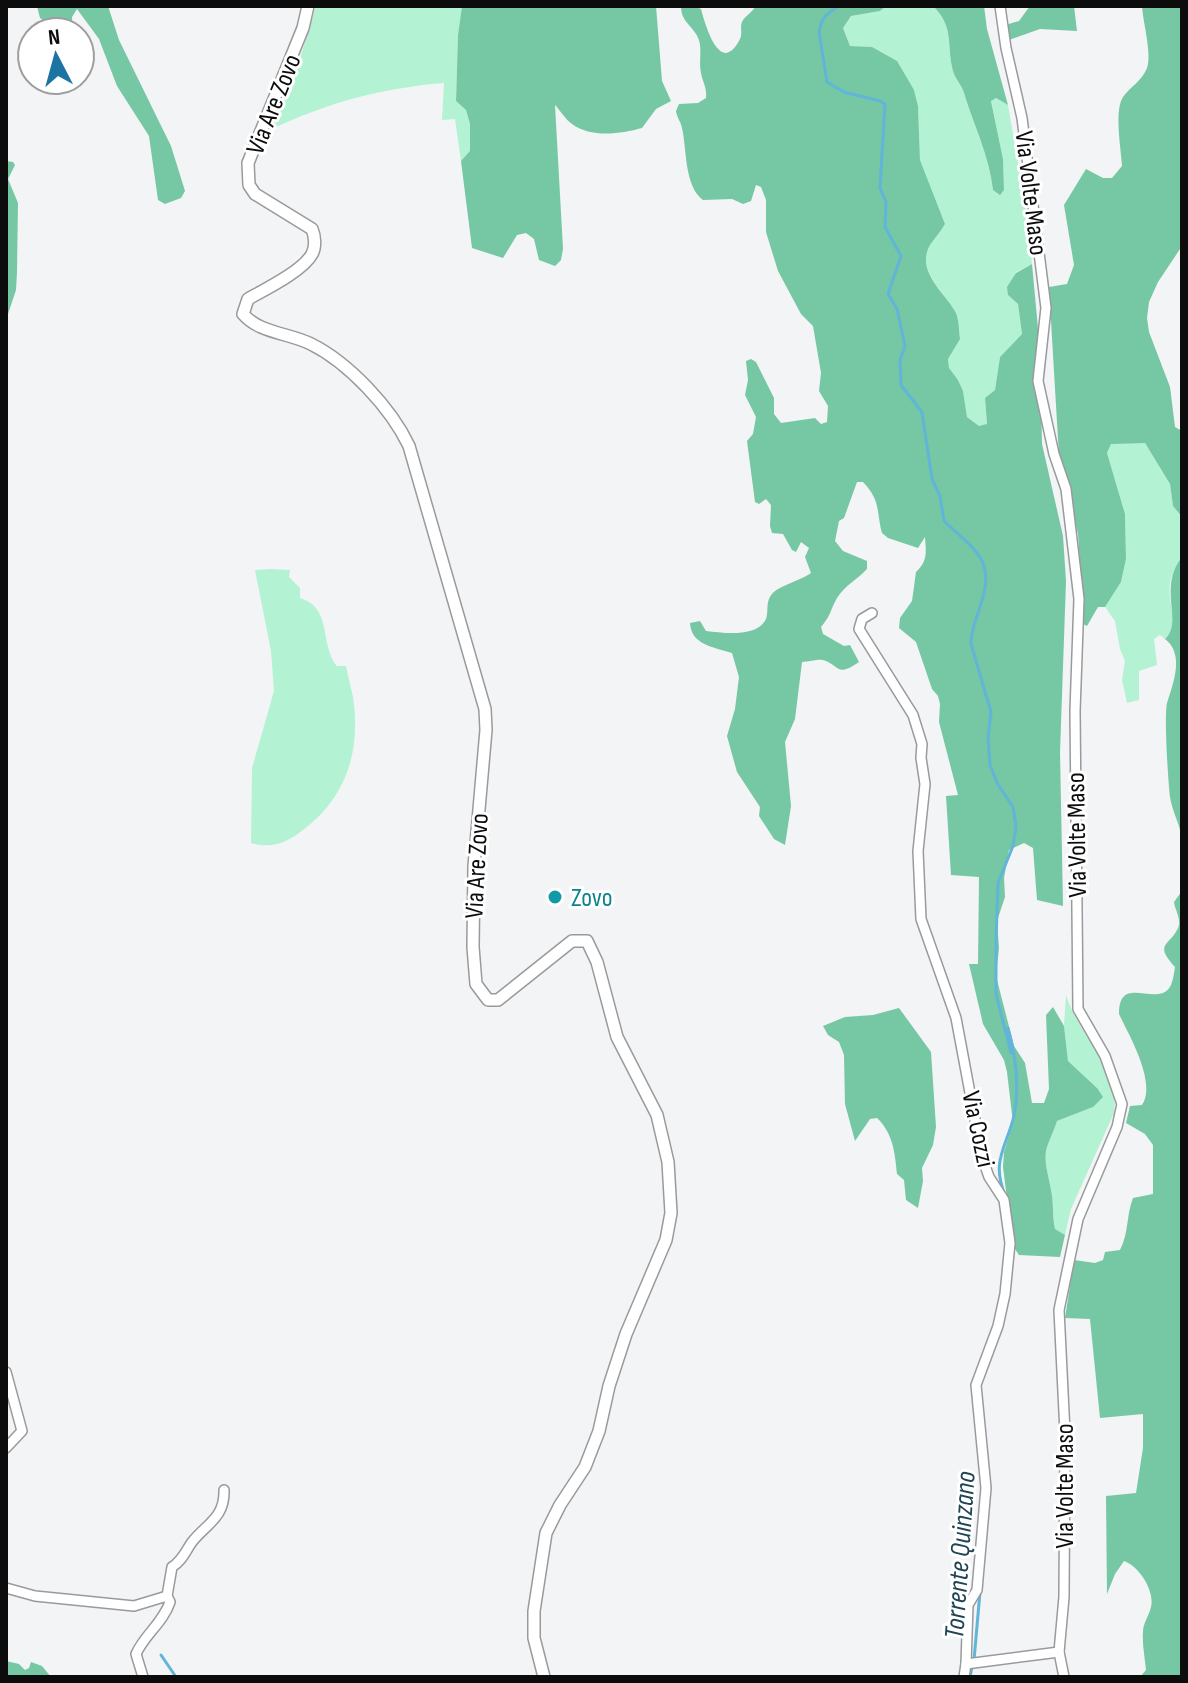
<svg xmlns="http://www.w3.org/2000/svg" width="1188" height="1683" font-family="'Sofia Sans Condensed',sans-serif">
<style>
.green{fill:#b4f2d4}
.forest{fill:#76c7a3}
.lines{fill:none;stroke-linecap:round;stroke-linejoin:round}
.stream{stroke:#60b5d8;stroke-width:3}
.minor-casing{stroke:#999a9d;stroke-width:12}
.tertiary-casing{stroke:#999a9d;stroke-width:14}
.minor{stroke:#fff;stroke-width:9}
.tertiary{stroke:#fff;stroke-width:11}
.culture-dot{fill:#0f9aa8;stroke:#fff;stroke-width:3}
.labels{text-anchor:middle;stroke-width:6;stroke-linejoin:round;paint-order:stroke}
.street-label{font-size:26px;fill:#0c0c0d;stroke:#fff}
.culture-label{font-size:26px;fill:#0d838f;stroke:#fff;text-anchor:start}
.water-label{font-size:28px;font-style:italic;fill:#1f4554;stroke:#fff}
</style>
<rect width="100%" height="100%" fill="#f2f4f6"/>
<!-- green -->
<g class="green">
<path d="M316 6H462L458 35 456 101 466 110 470 124V152L461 161 455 119 442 120 444 83C381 88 326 103 270 130L293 81Z"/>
<path d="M886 6H933C955 28 946 44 953 71 955 79 962 85 964 93 974 126 989 155 993 190H1004L1003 159 991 100 996 98 1008 105 1028 220 1032 264 1016 272 1008 295 1018 304 1022 334 1000 357 995 390 985 398 987 425 979 426 967 417 963 391 958 380 949 369 948 359 960 338C959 331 959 320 956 313 946 293 915 271 930 245 935 238 941 231 945 224L920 160 918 106 914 90 872 47 850 46 843 28 851 16 880 11Z"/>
<path d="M1111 443H1145L1170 484 1173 506 1182 517C1182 528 1185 544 1182 555 1180 565 1171 573 1170 584 1167 602 1180 625 1165 639L1160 635 1154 639 1157 665 1139 671V700L1127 703 1122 680 1125 661 1120 649 1115 621 1105 607 1121 582 1126 559 1125 514 1107 453Z"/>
<path d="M271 569 290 570 289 577 300 588V598C333 608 319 644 337 666H346C348 677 351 687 353 697 361 750 347 797 303 830 286 843 272 849 251 843L252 768 274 691 271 651 255 570Z"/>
<path d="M1066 995C1078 1035 1121 1070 1114 1113L1071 1209 1065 1235 1055 1229C1052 1216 1054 1203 1051 1190 1049 1177 1044 1165 1046 1151 1048 1142 1054 1131 1057 1121L1093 1107 1097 1088 1068 1061 1064 1026Z"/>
</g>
<!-- forest -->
<g class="forest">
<path d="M37 6H108L119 40 171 146 185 191 181 198 165 204 158 200 149 136 117 86 99 39 77 9 72 17 73 32H51L48 23 40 18Z"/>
<path d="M462 6H656L662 81 671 101 656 109 642 128C620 134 591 138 572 124 565 119 560 110 555 105L563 249 561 260 555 266 539 260 534 239 526 233 517 235 503 258 472 248 461 161 470 151V124L466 110 456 101 458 35Z"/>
<path d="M681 6H694L701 9C705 24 720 78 740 39 743 33 739 26 743 20 747 15 752 12 756 6H886L880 11 851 16 843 28 850 46 872 47 897 61 914 90 918 106 920 160 945 224C941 231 935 238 930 245 915 272 946 293 956 313 959 320 959 331 960 339L948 359 949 368 958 380 963 391 967 417 979 426 987 424 985 398 995 390 1000 357 1022 334 1018 304 1008 295 1007 287 1016 273 1032 264 1040 350 1042 444 1063 536 1066 581 1060 752 1063 906 1037 900 1033 848 1024 843 1009 850 1004 878 1005 897 997 921 999 948 996 976 1014 1046 1025 1063 1032 1103H1044L1049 1089 1046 1015 1053 1007 1064 1026 1068 1061 1097 1088 1103 1097 1093 1107 1057 1121C1054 1131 1048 1142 1046 1151 1044 1164 1049 1177 1051 1190 1054 1203 1052 1216 1055 1229L1065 1235 1060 1257 1019 1255 1013 1246 1003 1167 1004 1152 1013 1123 1007 1072 1004 1060 983 1024 969 964H978L979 877 951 875 946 796 958 795 939 722 940 704 938 696 932 689 916 642 899 628 900 618 912 601 916 572C928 561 926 552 925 537L918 548 888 538 882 533C876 510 881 501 863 482H857L844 518 839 521 835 541 843 551 867 561V569C858 579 845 585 837 598 830 610 832 614 821 627L823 634 844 646 850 645 859 662C836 678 840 665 823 660 818 659 808 662 802 662L795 719 785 742 791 806 785 845 774 839 759 816 760 807 737 772 727 736 735 709 739 677 732 653C714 647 691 645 690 623L700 621 706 631C724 633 757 638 766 619 769 611 765 602 772 594 778 586 800 581 811 573L805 557 809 548 801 542 796 552 792 550 783 534 772 533 770 526 771 505 766 499 759 504 755 502 747 441 753 434 756 417 745 395 748 380 746 361 751 359 756 362 774 398V414L781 423 815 418 821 424 827 422 828 406 819 391 821 373 813 326 801 314 778 271 766 232V200L761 187 756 185 751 201 743 204 732 199 703 200C684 186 687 149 682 128 681 122 677 118 676 111L679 104 698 103 706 98C707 87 703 83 701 73 698 60 704 46 696 34 689 23 681 20 681 6Z"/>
<path d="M933 6H984L987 29 1008 105 996 98 991 101 1003 159 1004 190 1000 195 993 190C989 155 974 126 964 93 962 85 955 79 953 71 946 44 955 28 933 6Z"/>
<path d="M1030 6H1074L1077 31 1040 29 1006 41 1002 26 1019 21Z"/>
<path d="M1142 6H1182V246L1158 282 1149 302 1147 318 1149 332 1170 387 1175 427 1182 431V517L1173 506 1170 484 1145 443 1111 444 1107 453 1125 514 1126 559 1121 582 1105 607H1098L1087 626 1079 622 1081 581 1078 534 1059 456 1049 287 1067 284 1074 265 1064 205 1086 169 1103 178H1112L1122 166C1121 149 1114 111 1123 97 1130 87 1142 81 1147 68 1152 53 1143 23 1142 6Z"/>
<path d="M6 161 13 162 15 165 8 179 18 203 17 272 16 290 6 320Z"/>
<path d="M1182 557V839C1180 824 1172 811 1170 797 1168 780 1164 717 1167 703 1173 684 1185 654 1165 639 1184 621 1157 589 1182 557Z"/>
<path d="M1182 891V1677H1140L1146 1670C1145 1658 1142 1644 1143 1632 1143 1623 1149 1616 1151 1607 1155 1591 1139 1566 1124 1561L1115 1574 1107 1594 1106 1496 1136 1493 1143 1448V1414L1100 1418 1090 1319 1065 1318 1074 1260 1095 1263 1103 1260 1105 1252 1120 1250C1129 1233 1126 1216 1133 1198L1153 1194V1145L1145 1134 1126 1123 1130 1106 1142 1105C1157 1083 1129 1035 1119 1014 1119 973 1156 1008 1170 987 1173 982 1174 973 1175 967 1153 943 1170 946 1178 928 1182 920 1175 910 1174 902Z"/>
<path d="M899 1008 931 1052 936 1127 933 1145 922 1168 923 1181 918 1208 906 1200 904 1180 897 1174C895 1153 893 1133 877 1118L870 1119 855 1141 845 1104 844 1055 839 1042 828 1035 823 1026 845 1017 873 1015Z"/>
<path d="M6 1661 19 1664 25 1670 29 1668 31 1662 42 1666 51 1677H6Z"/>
</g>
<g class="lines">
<!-- stream -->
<g class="stream">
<path d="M839 6C827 13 821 18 819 32L827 82 844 92 880 101 885 104 880 188 886 202 885 227 901 256 888 294 897 309 905 346 900 360 901 385 922 412 932 479 940 496 944 521C975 551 997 559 980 607 976 620 971 630 971 644L991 712 988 738 990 765 997 783 1013 807 1016 827 1013 846 998 883 996 941V994L1011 1053 1008 1028C1016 1057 1020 1086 1014 1116 1006 1148 991 1161 1005 1195"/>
<path d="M1009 1206 1013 1230"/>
<path d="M161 1655 176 1677"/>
<path d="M974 1660 980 1592"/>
<path d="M970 1677 972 1667"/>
</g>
<defs>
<g id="minor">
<path d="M1000 6 1006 48 1022 118 1046 308 1038 381 1054 454 1066 489 1079 599 1075 711 1078 1009 1105 1056 1122 1104 1117 1127 1078 1219 1059 1310 1065 1433 1064 1597 1059 1652 1064 1677"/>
<path d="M872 613 862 619 859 629 913 715 922 744 921 758 925 784 918 851 921 919 956 1018 982 1157 989 1177 1004 1200 1010 1243 1005 1294 998 1326 976 1385 986 1488 977 1590 968 1605 966 1664"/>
<path d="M6 1372 22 1431 6 1448"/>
<path d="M6 1588 35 1596 134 1606 167 1596 170 1602C163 1623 145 1634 136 1654L143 1677"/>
<path d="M167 1596 172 1567C182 1561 185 1552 192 1542 206 1524 225 1518 224 1490"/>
<path d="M964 1677 966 1664 1059 1652"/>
</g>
<path id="tertiary" d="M308 6 303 28 248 163 249 185 255 194 312 229C315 236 316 247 312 254 303 271 264 290 248 299L243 314C259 333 289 333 311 344 349 363 391 408 409 446L485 709 486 730 474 866 473 947 476 984 488 1000H498L572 941H587L597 962 617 1037 657 1115 668 1162 671 1213 666 1240 626 1334 609 1386 599 1431 585 1467 560 1505 546 1533 534 1611V1638L544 1677"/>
</defs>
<!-- minor casing -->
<use href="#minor" class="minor-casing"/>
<!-- tertiary casing -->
<use href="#tertiary" class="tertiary-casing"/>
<!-- minor -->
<use href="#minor" class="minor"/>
<!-- tertiary -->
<use href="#tertiary" class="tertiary"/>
</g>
<!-- markers -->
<circle class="culture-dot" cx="555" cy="897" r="8"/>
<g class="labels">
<!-- street labels -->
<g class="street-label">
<text transform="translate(273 104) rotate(-68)" y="9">Via Are Zovo</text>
<text transform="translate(1032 193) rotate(83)" y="9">Via Volte Maso</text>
<text transform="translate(1076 835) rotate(-91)" y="9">Via Volte Maso</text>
<text transform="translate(476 866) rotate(-87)" y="9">Via Are Zovo</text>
<text transform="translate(979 1129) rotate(78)" y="9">Via Cozzi</text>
<text transform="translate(1064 1486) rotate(-90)" y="9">Via Volte Maso</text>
</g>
<!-- culture labels -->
<g class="culture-label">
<text x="571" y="906">Zovo</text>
</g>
<!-- water labels -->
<g class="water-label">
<text transform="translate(959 1555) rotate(-86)" y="10">Torrente Quinzano</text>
</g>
</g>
<!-- border -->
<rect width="1188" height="1683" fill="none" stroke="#0c0c0d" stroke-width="16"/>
<!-- north arrow -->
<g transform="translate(56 56) rotate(354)"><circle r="38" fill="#ffffff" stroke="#9e9e9e" stroke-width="2"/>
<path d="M0-6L14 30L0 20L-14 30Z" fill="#1c74a3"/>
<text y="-12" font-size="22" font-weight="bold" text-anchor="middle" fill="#0c0c0d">N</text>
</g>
</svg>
